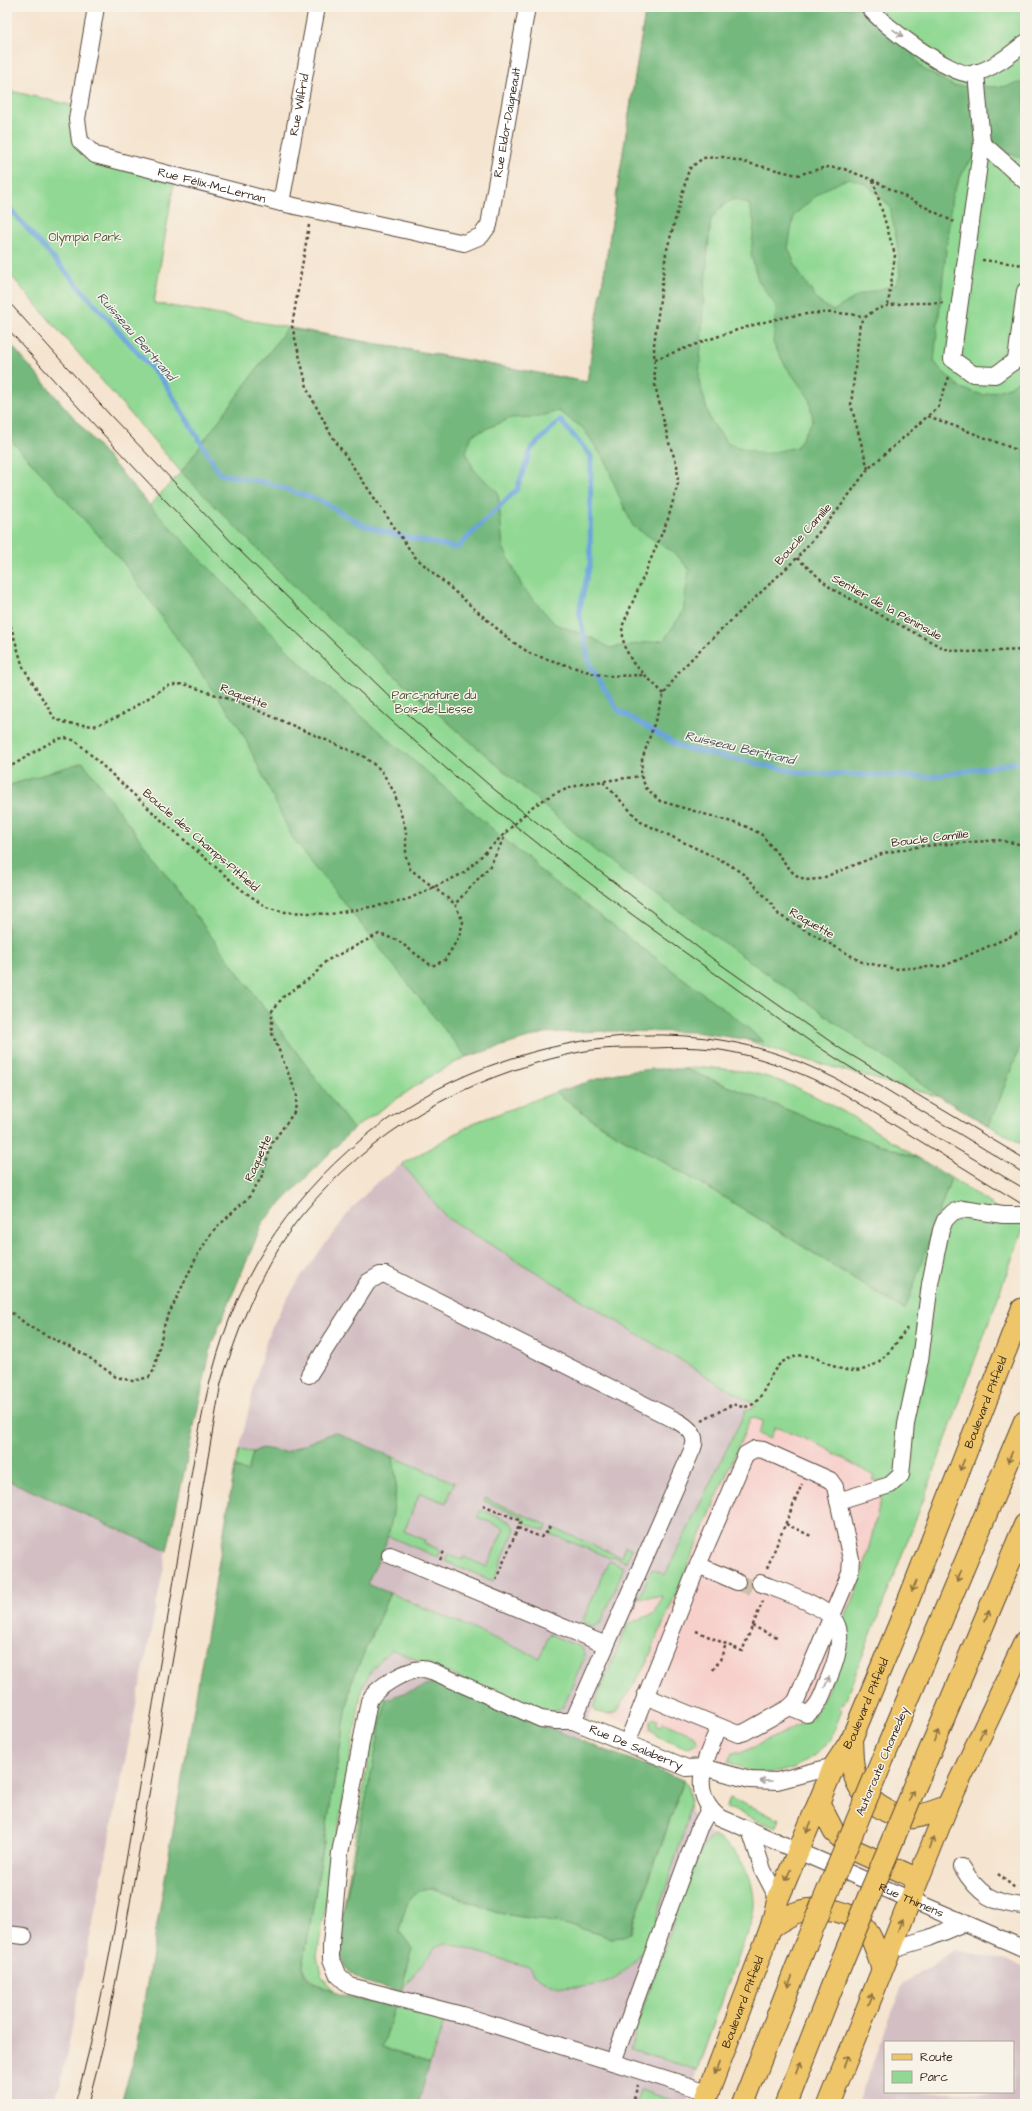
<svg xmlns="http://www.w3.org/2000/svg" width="1032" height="2111" font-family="'Architects Daughter',sans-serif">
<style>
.built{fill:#f7d0cc}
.industrial{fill:#d2bec3;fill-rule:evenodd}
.green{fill:#90d893;stroke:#668158}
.forest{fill:#74b87d;stroke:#58714e;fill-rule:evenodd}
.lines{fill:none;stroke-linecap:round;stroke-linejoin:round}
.stream{stroke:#6ca5dc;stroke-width:5}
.minor-tunnel{stroke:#d0bfac;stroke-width:16;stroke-dasharray:16 8;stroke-linecap:butt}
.minor-casing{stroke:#574639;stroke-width:18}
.major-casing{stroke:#574639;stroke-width:23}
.highway-casing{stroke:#574639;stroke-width:24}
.path{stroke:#574639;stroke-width:2.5;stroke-dasharray:3 3;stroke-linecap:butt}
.minor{stroke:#fff;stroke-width:16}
.major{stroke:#eec569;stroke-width:21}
.highway{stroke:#eec569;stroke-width:22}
.tram{stroke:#3b2a1e;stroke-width:1}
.highway-bridge-casing{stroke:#574639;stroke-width:24;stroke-linecap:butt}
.highway-bridge{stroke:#eec569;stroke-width:22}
.oneway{stroke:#a79f9a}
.oneway2{stroke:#8c7040}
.labels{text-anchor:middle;stroke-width:3;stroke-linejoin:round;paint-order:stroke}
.street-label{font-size:12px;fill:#3b2a1e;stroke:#f7f3e8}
.park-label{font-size:12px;fill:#50563b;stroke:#f7f3e8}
.water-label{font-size:13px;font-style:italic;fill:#4c5560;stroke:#f7f3e8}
</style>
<rect width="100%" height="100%" fill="#f7f3e8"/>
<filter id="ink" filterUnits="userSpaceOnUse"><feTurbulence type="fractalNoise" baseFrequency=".025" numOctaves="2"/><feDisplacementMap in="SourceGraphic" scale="8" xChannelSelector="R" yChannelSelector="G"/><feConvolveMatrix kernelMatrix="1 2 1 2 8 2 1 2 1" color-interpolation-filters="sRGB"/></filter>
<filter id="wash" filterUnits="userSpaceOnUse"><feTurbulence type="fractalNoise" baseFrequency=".012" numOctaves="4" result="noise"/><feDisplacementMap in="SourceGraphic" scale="16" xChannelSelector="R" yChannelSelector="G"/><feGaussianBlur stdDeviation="0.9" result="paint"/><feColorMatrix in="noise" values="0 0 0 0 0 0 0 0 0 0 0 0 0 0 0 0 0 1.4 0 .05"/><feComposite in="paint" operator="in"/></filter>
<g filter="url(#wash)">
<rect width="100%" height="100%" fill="#f5e4cf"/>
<!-- built -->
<path class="built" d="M750 1402 925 1496 832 1736 824 1747 804 1762 794 1767 767 1772H754L687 1748 595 1711 594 1706 652 1569 665 1575Z"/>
<!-- industrial -->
<g class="industrial">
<path d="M402 1164 447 1218 750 1402 665 1575 652 1569 579 1740 438 1682 386 1699 351 1683 390 1593 367 1584 235 1467 259 1367 267 1338 281 1309 300 1278 349 1212 374 1185Z"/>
<path d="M7 1479 167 1551 61 2082 52 2104H7Z"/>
<path d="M684 1780 688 1787 691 1810 695 1819 708 1833 718 1838 731 1848 743 1864 750 1881 754 1906 747 1932 686 2104H402L382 2048 431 1888 622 1957Z"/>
<path d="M954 1950 1007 1960 1025 1968V2104H857L903 1984ZM885 2042H1013V2092H885Z"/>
</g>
<!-- green -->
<g class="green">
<path d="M646 7H1025V1146L940 1097 789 1055 722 1031 548 1026 463 1054 466 1057 432 1075 353 1129 349 1124 7 1473V343L149 506 181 472 7 271V90L79 107 77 119 98 159 175 176 154 303 587 382Z"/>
<path d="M703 1067C723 1069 744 1070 764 1076 821 1093 870 1128 920 1159L833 1128 685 1069Z"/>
<path d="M556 1092 594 1121 732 1202 904 1310 951 1178 1024 1226 925 1496 844 1703H841L839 1708 842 1709C839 1718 836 1727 832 1735 819 1761 782 1778 753 1772 745 1769 736 1765 728 1762L732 1752H743L813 1718 839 1667 849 1626 843 1623 862 1575 882 1495 883 1481 872 1480 874 1476 820 1445 775 1427 770 1439 758 1434 763 1421 751 1417 646 1664 617 1712 607 1715 595 1711 594 1706 597 1698 628 1624 655 1613 662 1596 639 1598 652 1569 665 1575 746 1410 756 1406 447 1218 402 1164 476 1122Z"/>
<path d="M239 1450 253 1452 248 1472 235 1467Z"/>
<path d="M391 1456 455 1483 446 1503 420 1493 404 1531 425 1540 424 1543 440 1550 437 1557 388 1536C392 1512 402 1480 391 1456Z"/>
<path d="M485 1498 547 1525 545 1531 523 1522 524 1518 484 1501Z"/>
<path d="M481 1510 510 1522 515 1529 493 1581 445 1561 448 1554 462 1560 464 1557 487 1567 504 1528 477 1517Z"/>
<path d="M553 1528 621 1557 625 1546 632 1549 626 1562 612 1556 610 1558 551 1534Z"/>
<path d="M609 1561 624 1567 601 1623 592 1627 582 1622Z"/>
<path d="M390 1593 540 1658 549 1634 582 1648 585 1656 563 1707 551 1712 532 1708 391 1649 372 1669 362 1688 317 1956 321 1975 334 1992C320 1985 308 1981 303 1966L351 1683Z"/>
<path d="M379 1695 386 1699 341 1924Z"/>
<path d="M653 1718 658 1720 656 1725 661 1727 663 1722 695 1736 698 1742 687 1748 657 1736 650 1729 651 1720Z"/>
<path d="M684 1780 688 1787 690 1798 687 1821 649 1941C630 1971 613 1986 577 1987 572 1987 566 1988 561 1987 552 1986 541 1979 533 1975L529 1967 447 1943 435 1948 400 1992 413 1949 399 1931C404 1913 407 1888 431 1888L503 1914 561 1923 612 1938 631 1932Z"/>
<path d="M730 1798 780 1819 776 1828 726 1807Z"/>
<path d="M713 1836C738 1847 755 1878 754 1906 753 1924 742 1944 736 1961 723 1997 710 2034 697 2070L630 2049 635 2034 634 2032 693 1869 704 1844Z"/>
<path d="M395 2007 440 2018 444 2022 430 2063 382 2048Z"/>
<path d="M640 2090 684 2104H636Z"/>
</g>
<!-- forest -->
<g class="forest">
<path d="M646 7H878L923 69 954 86 1001 87 1025 82V160L1012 154H982L967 164 952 195 934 361 941 370 961 388 983 395 1010 387 1025 375V1034L989 1126 940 1097 598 853 309 601 181 472 287 328 587 382ZM849 178 866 184 890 206 898 249 900 276 895 285 859 295 833 311 818 301 799 273 788 248 794 215 823 190ZM734 199 749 204 754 222 751 255 758 280 776 306 773 343 785 365 809 398 813 420 797 447 764 454 728 444 710 420 699 380 704 294 711 219 722 206ZM558 411 583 428 606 462 618 494 633 526 677 555 689 570 683 612 664 640 609 648 595 639 555 624 523 588 503 547 498 492 474 470 466 452 472 435 511 418 538 417Z"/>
<path d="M7 340 150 506 299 662 548 877 741 1022 764 1042 694 1032 598 1031 545 1033 466 1057 292 837 240 728 122 561 7 436Z"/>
<path d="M83 762 353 1129 263 1222 212 1343 167 1551 7 1480V786Z"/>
<path d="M652 1069H685L833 1128 920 1159 951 1178 905 1310 732 1202 594 1121 556 1092 617 1073Z"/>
<path d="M335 1432 391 1456C400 1476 394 1514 388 1535 384 1552 374 1568 367 1584L390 1593 351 1683 303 1966C304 1968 305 1973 306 1975 319 1994 373 2002 395 2007L382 2048 430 2063 418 2104H121L135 2054 235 1467 248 1472 253 1452 262 1448 285 1452Z"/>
<path d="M438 1682 579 1740 684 1780 630 1932 624 1937 612 1938 561 1923 503 1914 432 1888C407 1888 404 1913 399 1931L413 1949 400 1992C353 1979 337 1979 341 1924L386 1699Z"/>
</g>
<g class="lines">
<!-- stream -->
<path class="stream" d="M7 206 164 382 220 474 268 483 321 501 363 525 395 535 457 548 517 489 531 449 560 420 591 456 590 563 579 612 590 666 618 710 682 748 802 773 931 777 1025 761"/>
</g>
</g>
<g filter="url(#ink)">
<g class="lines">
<!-- minor-tunnel -->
<path class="minor-tunnel" d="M737 1582 757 1590"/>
<defs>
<g id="minor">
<path id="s1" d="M96 7 77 119 80 141 95 155 281 203 464 243 481 236 489 225 527 7"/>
<path d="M869 7C880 24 953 77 972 74 991 70 1010 55 1025 43"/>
<path d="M976 72 982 143 952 359 973 374 995 375 1016 360 1025 291"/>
<path d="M982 143 1025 181"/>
<path id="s2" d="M281 203 317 7"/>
<path d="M309 1375 368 1282 380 1275H386L677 1421C688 1427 698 1435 693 1448L573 1721"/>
<path d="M838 1501 890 1485 901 1475 906 1424 920 1360 930 1284 941 1230 945 1220 953 1212 963 1209 1003 1215H1025"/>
<path d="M390 1555 606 1645"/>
<path d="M698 1565 737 1582"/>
<path d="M760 1583C778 1590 830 1606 837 1625 843 1640 835 1664 829 1678 823 1691 820 1707 807 1714L790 1707"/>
<path id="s3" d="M719 1727C707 1756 687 1792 719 1817L1025 1949"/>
<path d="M627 1743 698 1565 746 1454 755 1449 763 1450 830 1480 835 1487 851 1559 850 1573 796 1701 790 1707 745 1732 738 1734 645 1696"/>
<path d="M750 1830 763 1870 778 1899"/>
<path d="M962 1867C978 1894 993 1904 1025 1906"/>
<path d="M7 1934 24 1936"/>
<path d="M889 1950 929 1938 964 1923"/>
<path d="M613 2062 699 1828 710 1808"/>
<path id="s4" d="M708 2092 462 2015 350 1986 337 1974 331 1959V1945L340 1853 369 1701C376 1687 405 1670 422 1669 426 1669 430 1671 434 1672L541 1719 556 1721H573L687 1768 703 1767 750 1780 777 1781 834 1766"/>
</g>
<g id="major">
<path d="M819 1803 834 1832 854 1850 918 1879"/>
<path d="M771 1927C779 1922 787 1917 795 1913 820 1904 854 1909 869 1934 875 1944 878 1957 882 1968"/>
<path id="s5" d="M704 2104 771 1927 778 1899 834 1766 851 1740 900 1622 1022 1309"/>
<path d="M829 2104 947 1807 1025 1641"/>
</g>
<g id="highway">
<path d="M1017 1325 1025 1311"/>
<path d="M851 1740C852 1752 851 1765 855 1776 862 1799 890 1819 915 1817 926 1815 937 1810 947 1807"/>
<path d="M884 1756 1025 1421"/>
<path d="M921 1772 1025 1525"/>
<path d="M743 2104 805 1946"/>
<path d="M786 2104 842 1961"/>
</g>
</defs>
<!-- minor casing -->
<use href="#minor" class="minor-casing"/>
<!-- major casing -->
<use href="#major" class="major-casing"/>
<!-- highway casing -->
<use href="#highway" class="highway-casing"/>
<!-- path -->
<g class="path">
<path d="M873 180 895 255 888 305"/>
<path d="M309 225 292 326 308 391 330 433 414 556 510 640 531 654 595 674 609 676 644 675"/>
<path d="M982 260 1025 265"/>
<path d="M655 359C717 338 798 300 864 317"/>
<path d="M949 377 938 407 868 469 837 511 797 558 701 649 679 672 664 694 642 760 641 776 646 788 660 801 745 826 761 834 794 874 806 880 820 879 884 853 922 846 998 840 1025 845"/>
<path d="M928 416 1025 453"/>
<path d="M868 469 851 405 860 323C879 298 916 304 944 303"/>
<path d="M797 558 832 589 945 649 966 652 1025 650"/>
<path d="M7 614 23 667 55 719 67 723 94 726 120 716 167 686 184 684 243 704 363 756 381 770 394 792 406 830V857L410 869 455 904"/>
<path d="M664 694 633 663 624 646 622 627 668 519 678 483 677 465 669 443 655 385 654 345 666 253 689 169 703 158 723 157 797 175 827 167 844 169 873 180 954 222"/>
<path d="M7 768C21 762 52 738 64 738 68 738 73 740 76 741L159 818 242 890 266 907 285 912 331 914 404 901 464 873 532 807 555 793 582 784 641 776"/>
<path d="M603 782 641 822 727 863 746 876 770 902 779 915 862 962 896 969 944 966 1025 930"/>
<path d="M7 1309 30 1327 87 1356 116 1377 133 1381 149 1377 154 1370 165 1322 198 1254 213 1231 249 1197 261 1178 272 1143 295 1111 297 1095 272 1033V1011L284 996 313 976 326 961 379 934 397 940 432 966 445 960 459 937 463 922 455 904 490 866 506 834"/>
<path d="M702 1421 733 1404C762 1417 764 1380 778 1366 782 1361 788 1359 794 1357 804 1353 814 1357 823 1361 830 1364 838 1369 846 1370 875 1376 893 1348 907 1328"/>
<path d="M483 1505 521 1521 495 1582"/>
<path d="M786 1524 813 1537"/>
<path d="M518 1528 541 1537 547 1532 550 1526"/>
<path d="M440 1560 445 1549"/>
<path d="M767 1568 802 1484"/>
<path d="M752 1626 777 1637"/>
<path d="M696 1631 742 1651 763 1601"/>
<path d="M713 1670 720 1660 726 1644"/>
<path d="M998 1874 1015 1888"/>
<path d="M632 2104 638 2085"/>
</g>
<!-- minor -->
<use href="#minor" class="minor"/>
<!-- major -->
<use href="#major" class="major"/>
<!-- highway -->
<use href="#highway" class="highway"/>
<!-- tram -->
<g class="tram">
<path d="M7 300 109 414 243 554 415 721 495 790 713 959 841 1049 1025 1159"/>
<path d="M7 328C156 496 313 659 486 802 564 866 645 925 727 982 763 1008 799 1035 837 1059 899 1098 962 1135 1025 1174"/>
<path d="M75 2104C100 2016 115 1927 130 1837 146 1747 161 1658 176 1568 194 1466 203 1355 256 1263 305 1179 380 1112 469 1074 577 1029 702 1018 811 1067 844 1081 873 1100 904 1118 944 1142 985 1165 1025 1189"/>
<path d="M88 2104 104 2042 122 1949 221 1383C240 1324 262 1265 301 1216 371 1131 464 1078 571 1054 598 1047 627 1048 654 1048 673 1047 694 1047 713 1049 760 1055 802 1073 844 1094L1025 1206"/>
</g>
<defs>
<g id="highway-bridge">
<path d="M805 1946 884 1756"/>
<path d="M842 1961 921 1772"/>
</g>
</defs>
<!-- highway-bridge casing -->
<use href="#highway-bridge" class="highway-bridge-casing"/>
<!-- highway-bridge -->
<use href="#highway-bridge" class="highway-bridge"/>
</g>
<!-- one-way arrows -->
<defs><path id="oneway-shaft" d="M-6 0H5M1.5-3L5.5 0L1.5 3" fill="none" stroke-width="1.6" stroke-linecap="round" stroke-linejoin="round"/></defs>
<g class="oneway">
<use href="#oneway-shaft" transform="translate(898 33) rotate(35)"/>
<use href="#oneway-shaft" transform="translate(827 1682) rotate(-66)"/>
<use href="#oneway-shaft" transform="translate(766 1781) rotate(-180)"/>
</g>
<g class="oneway2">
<use href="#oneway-shaft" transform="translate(1010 1457) rotate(113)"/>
<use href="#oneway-shaft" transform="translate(962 1465) rotate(112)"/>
<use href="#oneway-shaft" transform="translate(959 1576) rotate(113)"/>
<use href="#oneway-shaft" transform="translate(914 1586) rotate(112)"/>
<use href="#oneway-shaft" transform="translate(987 1616) rotate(-67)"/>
<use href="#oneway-shaft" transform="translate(982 1733) rotate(-65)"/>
<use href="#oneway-shaft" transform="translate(936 1736) rotate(-67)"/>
<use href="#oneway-shaft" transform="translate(911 1796) rotate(-67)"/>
<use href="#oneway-shaft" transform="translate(809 1827) rotate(113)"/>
<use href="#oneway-shaft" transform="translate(932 1843) rotate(-68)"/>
<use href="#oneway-shaft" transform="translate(788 1875) rotate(113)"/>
<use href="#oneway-shaft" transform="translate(900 1925) rotate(-69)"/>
<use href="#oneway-shaft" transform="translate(790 1982) rotate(112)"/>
<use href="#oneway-shaft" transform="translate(870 1999) rotate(-69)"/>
<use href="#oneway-shaft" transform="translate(846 2061) rotate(-69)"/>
<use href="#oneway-shaft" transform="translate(799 2067) rotate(-69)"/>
<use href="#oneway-shaft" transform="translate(717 2068) rotate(111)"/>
</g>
</g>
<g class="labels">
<!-- street labels -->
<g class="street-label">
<text dy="4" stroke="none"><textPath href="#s2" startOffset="100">Rue Wilfrid</textPath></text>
<text dy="4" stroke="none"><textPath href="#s1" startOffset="672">Rue Eldor-Daigneault</textPath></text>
<text dy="4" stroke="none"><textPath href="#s1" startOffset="277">Rue Félix-McLernan</textPath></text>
<text transform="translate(803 534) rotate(-48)" y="4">Boucle Camille</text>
<text transform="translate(887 607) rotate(29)" y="4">Sentier de la Péninsule</text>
<text transform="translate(244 696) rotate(21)" y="4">Raquette</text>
<text transform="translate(930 838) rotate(-7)" y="4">Boucle Camille</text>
<text transform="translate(201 840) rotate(41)" y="4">Boucle des Champs-Pitfield</text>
<text transform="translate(812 923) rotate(30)" y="4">Raquette</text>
<text transform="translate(258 1158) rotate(-66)" y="4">Raquette</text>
<text dy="4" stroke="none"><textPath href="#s5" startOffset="757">Boulevard Pitfield</textPath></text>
<text dy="4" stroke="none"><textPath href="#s5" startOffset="433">Boulevard Pitfield</textPath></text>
<text dy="4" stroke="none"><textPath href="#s4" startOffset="962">Rue De Salaberry</textPath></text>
<text transform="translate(882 1761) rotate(-67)" y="4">Autoroute Chomedey</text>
<text dy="4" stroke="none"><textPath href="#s3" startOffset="308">Rue Thimens</textPath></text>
<text dy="4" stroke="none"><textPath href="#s5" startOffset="109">Boulevard Pitfield</textPath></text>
</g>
<!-- park labels -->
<g class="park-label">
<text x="85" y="241">Olympia Park</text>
<text x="434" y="699">Parc-nature du<tspan x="434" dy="14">Bois-de-Liesse</tspan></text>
</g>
<!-- water labels -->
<g class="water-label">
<text transform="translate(137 336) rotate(49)" y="5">Ruisseau Bertrand</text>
<text transform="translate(740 747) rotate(13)" y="5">Ruisseau Bertrand</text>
</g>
</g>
<!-- margin -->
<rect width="1032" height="2111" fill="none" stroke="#f7f3e8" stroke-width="24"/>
<!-- legend -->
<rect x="884" y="2041" width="130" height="52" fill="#f7f3e8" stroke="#aca397"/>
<rect x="892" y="2054" width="20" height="6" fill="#eec569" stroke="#aca397"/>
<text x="920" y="2061" font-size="12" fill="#3b2a1e">Route</text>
<rect x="892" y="2071" width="20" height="12" fill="#90d893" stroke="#aca397"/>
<text x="920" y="2081" font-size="12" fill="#3b2a1e">Parc</text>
</svg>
